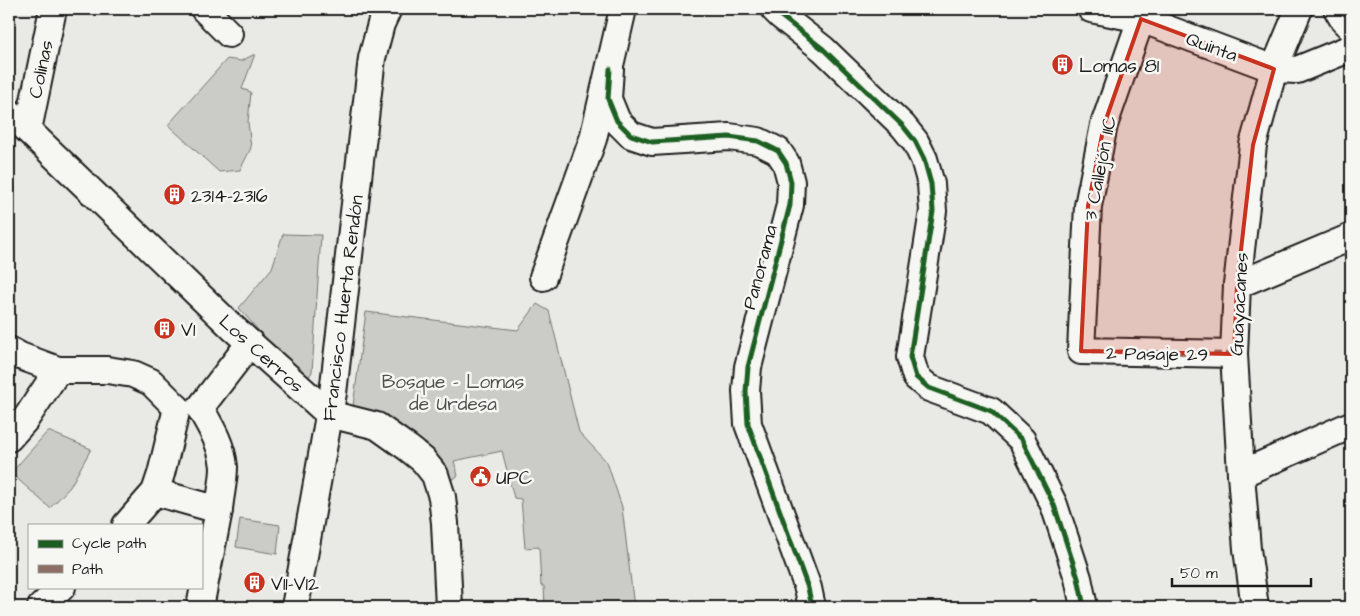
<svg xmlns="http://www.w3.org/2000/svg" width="1360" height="616" font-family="'Architects Daughter',sans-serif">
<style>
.green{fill:#cbcbc7;stroke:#747472}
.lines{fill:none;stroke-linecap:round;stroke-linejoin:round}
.minor-casing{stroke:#1c1c1c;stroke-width:30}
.minor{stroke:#f6f6f2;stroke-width:26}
.quiet{stroke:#8d6e63;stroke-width:4;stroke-dasharray:8 4;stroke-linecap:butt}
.cycleway-casing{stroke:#f6f6f2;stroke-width:8}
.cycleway{stroke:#1b5e20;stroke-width:5}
.marked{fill:#c8321e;fill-opacity:0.2;stroke:#c8321e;stroke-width:4;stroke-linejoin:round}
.labels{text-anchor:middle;stroke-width:5;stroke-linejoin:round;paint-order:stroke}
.street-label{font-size:19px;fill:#1c1c1c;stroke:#f6f6f2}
.poi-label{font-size:19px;fill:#1c1c1c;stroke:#f6f6f2;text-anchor:start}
.park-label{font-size:19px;fill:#51514f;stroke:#f6f6f2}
</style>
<rect width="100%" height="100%" fill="#e9e9e5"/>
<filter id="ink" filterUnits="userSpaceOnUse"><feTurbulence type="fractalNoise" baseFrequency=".02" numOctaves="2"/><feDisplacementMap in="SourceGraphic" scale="10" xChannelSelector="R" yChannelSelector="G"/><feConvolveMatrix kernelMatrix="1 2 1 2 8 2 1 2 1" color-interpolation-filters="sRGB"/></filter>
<g filter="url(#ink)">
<!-- green -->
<g class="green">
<path d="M255 54 242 89 251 92 248 122 251 148 240 170 219 172 168 125 227 59 241 61Z"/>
<path d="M283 234 321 235 312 372 307 380H301L239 308 272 268Z"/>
<path d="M537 304 549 311 579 432 607 462 622 507 634 607H545L544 586H541L539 547 525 548 521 499 514 498 502 451 454 461 458 476 446 483 353 406 366 312 518 330Z"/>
<path d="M48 431 91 449 70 487 50 508 11 473Z"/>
<path d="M240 519 280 525 277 554 236 547Z"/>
</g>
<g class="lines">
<defs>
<g id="minor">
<path d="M204 9 229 34"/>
<path d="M774 9 781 16 823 49 903 126 915 141 924 159 931 184 933 211 910 357 916 377 929 388 991 411 1022 440 1054 505 1078 578 1084 607"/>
<path d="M1091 9 1141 19 1274 69 1297 70 1351 48"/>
<path d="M1337 9 1344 21 1351 28"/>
<path d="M1141 19 1104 125 1088 206 1081 351 1234 354"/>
<path d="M610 69 608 99 617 121 631 135 652 142 729 137 758 141 778 151 786 163 791 182 790 205 748 367 746 391 748 424 808 588 812 607"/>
<path d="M9 112 232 327 329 414 377 426 408 448 423 460 435 475 442 497 445 523 449 607"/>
<path d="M28 130 53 9"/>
<path d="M543 277 593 139 623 9"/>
<path d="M1237 285 1351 237"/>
<path d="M9 350 20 356 58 370H107L133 374 151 382 177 408"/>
<path d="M200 408C211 427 222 445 224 467 224 481 220 496 219 510"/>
<path d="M200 408 250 343"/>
<path d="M9 438 25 420 58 370"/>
<path d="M1241 474 1351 425"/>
<path d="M155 492 219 510 200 607"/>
<path d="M126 525 155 492 161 474 177 408"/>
<path d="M41 607 62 587"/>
<path d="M295 607 333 393 372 58 381 24 388 9"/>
<path d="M1255 607 1247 549 1241 474 1234 354 1237 285 1253 145 1274 69 1299 9"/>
</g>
</defs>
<!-- minor casing -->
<use href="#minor" class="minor-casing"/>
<!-- minor -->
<use href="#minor" class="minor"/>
<!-- quiet -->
<path class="quiet" d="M1081 351 1234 354"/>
<defs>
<g id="cycleway">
<path d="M774 9 781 16 823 49 903 126 915 141 924 159 931 184 933 211 910 357 916 377 929 388 991 411 1022 440 1054 505 1078 578 1084 607"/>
<path d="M610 69 608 99 617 121 631 135 652 142 729 137 758 141 778 151 786 163 791 182 790 205 748 367 746 391 748 424 808 588 812 607"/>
</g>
</defs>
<!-- cycleway casing -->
<use href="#cycleway" class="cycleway-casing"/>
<!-- cycleway -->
<use href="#cycleway" class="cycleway"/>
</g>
</g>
<!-- marked area -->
<path class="marked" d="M1141 19 1274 69 1253 145 1237 285 1234 354 1081 351 1088 206 1104 125Z"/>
<!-- icons -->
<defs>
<symbol id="building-disc" viewBox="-11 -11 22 22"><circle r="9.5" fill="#c8321e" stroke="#f6f6f2"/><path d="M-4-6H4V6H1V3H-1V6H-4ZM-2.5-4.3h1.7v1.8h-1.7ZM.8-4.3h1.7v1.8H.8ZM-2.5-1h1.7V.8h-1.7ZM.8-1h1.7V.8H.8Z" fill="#fff"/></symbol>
<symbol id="civic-disc" viewBox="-11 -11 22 22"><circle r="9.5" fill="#c8321e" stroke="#f6f6f2"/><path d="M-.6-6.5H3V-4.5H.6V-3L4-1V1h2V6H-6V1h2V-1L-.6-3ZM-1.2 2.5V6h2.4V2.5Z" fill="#fff"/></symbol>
</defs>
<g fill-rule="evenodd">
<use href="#building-disc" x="1050" y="52" width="25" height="25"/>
<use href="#building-disc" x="162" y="182" width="25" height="25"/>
<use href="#building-disc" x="152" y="316" width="25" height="25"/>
<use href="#civic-disc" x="468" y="464" width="25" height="25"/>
<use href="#building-disc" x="242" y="570" width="25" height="25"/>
</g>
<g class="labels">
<!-- street labels -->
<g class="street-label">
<text transform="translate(1212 46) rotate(20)" y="7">Quinta</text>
<text transform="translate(40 69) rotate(-78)" y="7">Colinas</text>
<text transform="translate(1099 168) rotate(-79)" y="7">3 Callejón 11C</text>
<text transform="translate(759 267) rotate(-75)" y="7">Panorama</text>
<text transform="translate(1238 304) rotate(-87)" y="7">Guayacanes</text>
<text transform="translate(342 308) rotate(-83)" y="7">Francisco Huerta Rendón</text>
<text transform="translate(262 353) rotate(42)" y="7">Los Cerros</text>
<text transform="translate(1157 353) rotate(1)" y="7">2 Pasaje 29</text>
</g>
<!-- poi labels -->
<g class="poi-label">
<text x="1079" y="72">Lomas 81</text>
<text x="191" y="202">2314-2316</text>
<text x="181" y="336">V1</text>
<text x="496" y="484">UPC</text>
<text x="271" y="590">V11-V12</text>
</g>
<!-- park labels -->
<g class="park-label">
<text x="453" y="388">Bosque - Lomas<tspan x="453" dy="22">de Urdesa</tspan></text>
</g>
</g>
<!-- margin -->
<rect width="1360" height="616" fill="none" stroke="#f6f6f2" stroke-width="30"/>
<rect x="15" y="15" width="1330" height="586" fill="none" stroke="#1c1c1c" stroke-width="2" filter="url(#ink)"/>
<!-- legend -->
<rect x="28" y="524" width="175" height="65" fill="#f6f6f2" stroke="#9f9f9c"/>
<rect x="38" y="540" width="25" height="8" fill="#1b5e20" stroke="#9f9f9c"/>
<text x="72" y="548" font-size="15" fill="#1c1c1c">Cycle path</text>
<rect x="38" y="565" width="25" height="8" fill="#8d6e63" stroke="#9f9f9c"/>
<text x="72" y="574" font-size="15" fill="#1c1c1c">Path</text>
<!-- scale -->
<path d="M1172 578v8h139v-8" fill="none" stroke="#1c1c1c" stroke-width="2.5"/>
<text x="1180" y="578" font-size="15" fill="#1c1c1c" stroke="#f6f6f2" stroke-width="4" paint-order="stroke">50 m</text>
</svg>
